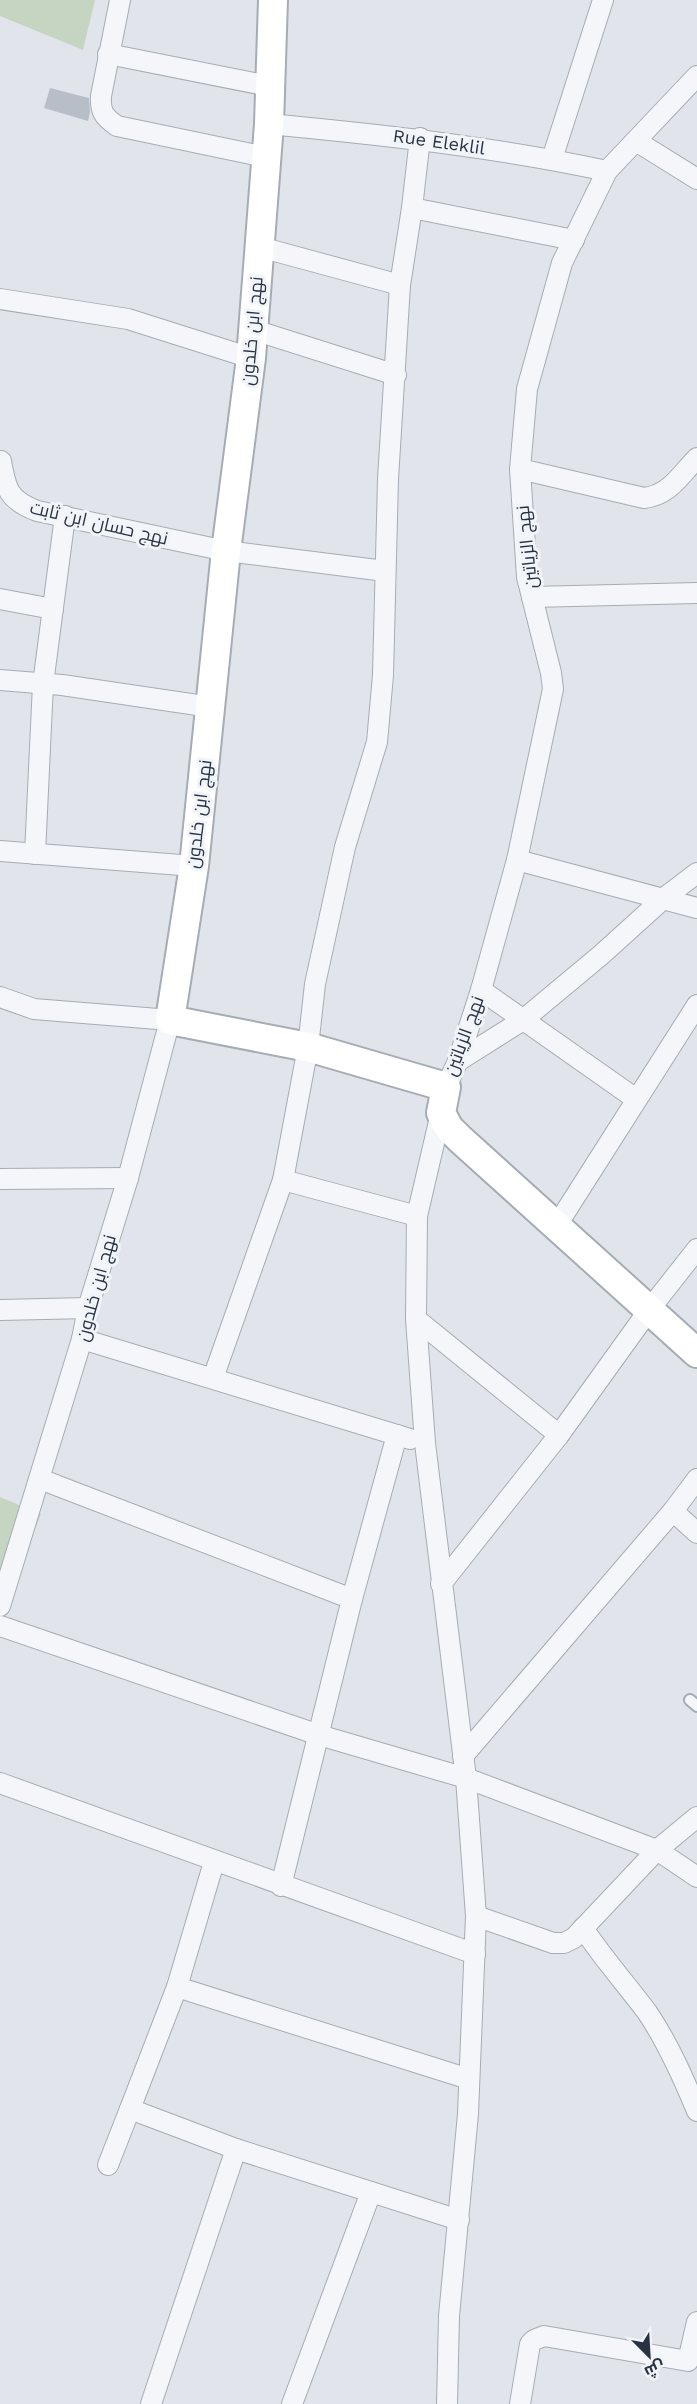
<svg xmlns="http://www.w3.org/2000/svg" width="697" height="2404" font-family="'Work Sans',Cairo,sans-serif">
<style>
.green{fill:#c6d5c2}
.building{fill:#b8bec8}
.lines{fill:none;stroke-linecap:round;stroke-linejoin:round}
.lane-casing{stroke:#a6acb5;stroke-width:14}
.street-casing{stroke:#a6acb5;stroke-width:22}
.secondary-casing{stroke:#a6acb5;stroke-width:32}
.lane{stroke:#f4f6f9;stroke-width:10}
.street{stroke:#f4f6f9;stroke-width:20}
.secondary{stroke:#fff;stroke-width:28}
.labels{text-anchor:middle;stroke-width:6;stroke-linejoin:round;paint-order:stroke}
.street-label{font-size:18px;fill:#293243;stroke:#f1f4f8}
</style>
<rect width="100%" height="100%" fill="#e1e5eb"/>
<!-- green -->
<g class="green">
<path d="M0 0H95L83 50 0 16Z"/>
<path d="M0 1497 41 1514 0 1617Z"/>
</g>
<!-- building -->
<path class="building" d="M50 88 89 98 90 112 88 121 44 108Z"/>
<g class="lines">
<defs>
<path id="lane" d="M690 1700 697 1706"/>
<g id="street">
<path d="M120 0 101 96C100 112 104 117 117 126L266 157"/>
<path d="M108 54 269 86"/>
<path d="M269 124C384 135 495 147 607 171"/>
<path d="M636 141 697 179"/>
<path d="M552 159 603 0"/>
<path d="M412 208 574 240"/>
<path d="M260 247 400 285"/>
<path d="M0 299 128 319 251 358"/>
<path d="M254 330 396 375"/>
<path d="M1 461C6 489 8 500 37 511L226 551 385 571"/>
<path d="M520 469 644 498C670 495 680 475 697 458"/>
<path d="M532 597 697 593"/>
<path d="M0 599 53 609"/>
<path d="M0 680 62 685 211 707"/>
<path d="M0 851 194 866"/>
<path d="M35 854 43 684 65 516"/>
<path d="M517 860 697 908"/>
<path d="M481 990 636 1099"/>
<path d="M0 997 34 1009 170 1020 128 1178 88 1308 82 1339 0 1606"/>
<path d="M458 1061 523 1020 601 955 664 898 697 873"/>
<path d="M446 1087 458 1061 481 990 517 860 553 689 551 673 527 577 520 469 527 389 562 263 607 171 697 76"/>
<path d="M441 1113 417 1216 416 1319 425 1443 466 1778 476 1916 468 2114 449 2316 447 2404"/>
<path d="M0 1179 128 1178"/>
<path d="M283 1180 417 1216"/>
<path d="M557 1225 697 1005"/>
<path d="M0 1310 88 1308"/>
<path d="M416 1319 559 1435"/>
<path d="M82 1339 410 1439"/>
<path d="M213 1378 283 1180 308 1047 315 984 345 847 377 742 383 675 388 479 400 285 412 208 420 138"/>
<path d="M40 1479 352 1599"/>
<path d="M673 1511 697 1533"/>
<path d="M441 1584 559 1435 649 1310 697 1249"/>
<path d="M0 1626 319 1735 466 1778 657 1850 697 1877"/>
<path d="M463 1756 673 1511 697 1479"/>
<path d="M0 1783 475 1954"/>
<path d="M214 1862 177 1987 130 2109 236 2149 459 2220"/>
<path d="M281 1886 352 1599 397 1435"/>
<path d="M476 1916 553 1943H564L574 1938 657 1850 697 1817"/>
<path d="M583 1928C602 1957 626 1984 647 2012 668 2043 683 2077 697 2111"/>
<path d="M177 1987 469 2079"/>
<path d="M108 2165 130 2109"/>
<path d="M151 2404 236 2149"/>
<path d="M292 2404 371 2192"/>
<path d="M520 2404 530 2344 534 2340 544 2336 688 2361 697 2322"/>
</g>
<path id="secondary" d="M273 0 269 124 251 358 226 551 194 866 170 1020 308 1047 446 1087 441 1113 449 1128 460 1139 697 1353"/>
</defs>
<!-- lane casing -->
<use href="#lane" class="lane-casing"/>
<!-- street casing -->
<use href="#street" class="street-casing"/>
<!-- secondary casing -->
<use href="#secondary" class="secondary-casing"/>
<!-- lane -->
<use href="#lane" class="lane"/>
<!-- street -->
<use href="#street" class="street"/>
<!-- secondary -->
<use href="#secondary" class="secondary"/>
</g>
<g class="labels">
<!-- street labels -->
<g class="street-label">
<text transform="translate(439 142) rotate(8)" y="6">Rue Eleklil</text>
<text transform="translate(252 331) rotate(-85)" y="6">نهج ابن خلدون</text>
<text transform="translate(99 523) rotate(13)" y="6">نهج حسان ابن ثابت</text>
<text transform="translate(527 547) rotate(-96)" y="6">نهج الزياتين</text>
<text transform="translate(199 814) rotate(-83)" y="6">نهج ابن خلدون</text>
<text transform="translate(464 1036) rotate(-70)" y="6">نهج الزياتين</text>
<text transform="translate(96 1288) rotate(-75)" y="6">نهج ابن خلدون</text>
</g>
</g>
<!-- north arrow -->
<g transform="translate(649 2356) rotate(156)" stroke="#f1f4f8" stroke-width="4.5" paint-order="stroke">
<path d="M0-4.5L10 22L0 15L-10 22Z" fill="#293243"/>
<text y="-9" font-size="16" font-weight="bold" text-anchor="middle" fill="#293243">ش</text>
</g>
</svg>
